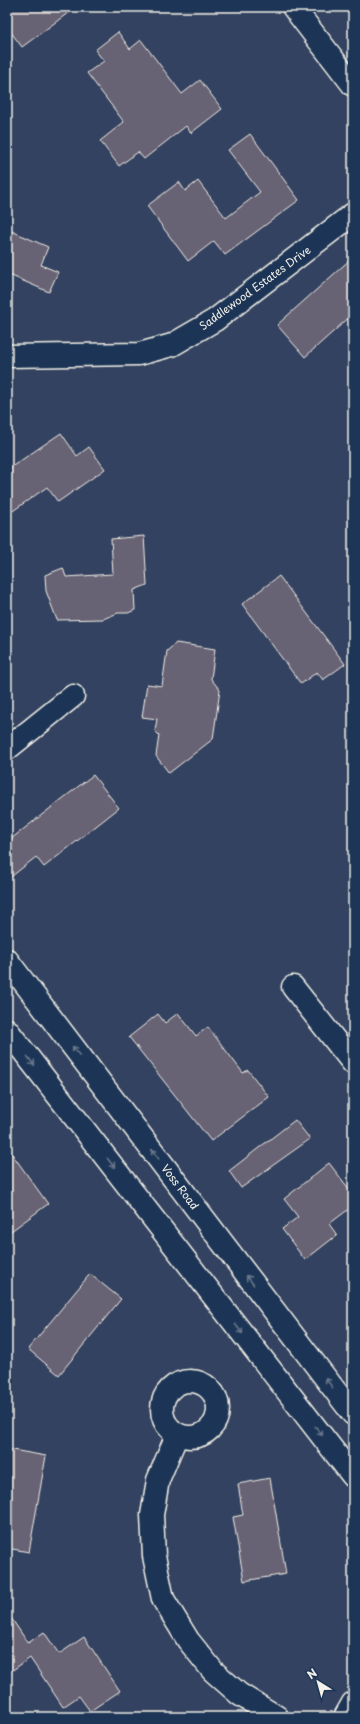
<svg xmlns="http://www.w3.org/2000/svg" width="360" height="1724" font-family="'Playpen Sans',sans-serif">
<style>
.building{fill:#676274;stroke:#f4f1e8}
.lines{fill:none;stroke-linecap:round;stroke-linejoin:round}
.minor-casing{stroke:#f4f1e8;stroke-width:25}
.major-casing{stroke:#f4f1e8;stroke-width:25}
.minor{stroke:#1d3557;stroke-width:22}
.major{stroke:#1d3557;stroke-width:22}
.oneway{stroke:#68778a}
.labels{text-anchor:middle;stroke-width:3.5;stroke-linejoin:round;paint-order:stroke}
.street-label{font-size:11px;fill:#f4f1e8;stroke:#1d3557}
</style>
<rect width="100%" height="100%" fill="#334260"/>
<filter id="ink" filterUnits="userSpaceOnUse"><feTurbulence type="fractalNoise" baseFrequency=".025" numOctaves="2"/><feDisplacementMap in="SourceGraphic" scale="8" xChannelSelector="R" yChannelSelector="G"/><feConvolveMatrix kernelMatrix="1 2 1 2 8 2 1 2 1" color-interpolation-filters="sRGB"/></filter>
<g filter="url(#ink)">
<!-- building -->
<g class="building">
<path d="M7 7H76L22 47 7 27Z"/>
<path d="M118 32 130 49 141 40 182 94 200 80 222 109 191 133 186 126 144 159 138 152 119 166 100 141 124 122 87 73 104 61 95 50Z"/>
<path d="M250 134 299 200 225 255 214 241 188 261 147 206 179 182 185 191 198 181 226 218 260 192 228 150Z"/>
<path d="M7 229 48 247 41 265 58 272 49 292 7 274Z"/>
<path d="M353 257V314L305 357 277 325Z"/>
<path d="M61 433 77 456 89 447 105 469 58 502 47 487 7 515V470Z"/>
<path d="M144 536 147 585 134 590 135 610 128 613H118L103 619 57 620 46 591 45 575 63 568 66 577 113 574 111 539Z"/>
<path d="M279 576 345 664 323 680 317 672 301 684 242 604Z"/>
<path d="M176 643 215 649 211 679 220 690 213 739 169 773 156 756 159 735 155 731 157 719 142 717 147 684 162 686 167 651Z"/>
<path d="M93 775 119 808 44 867 36 857 7 880V842Z"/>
<path d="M178 1013 196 1036 208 1027 243 1073 248 1070 269 1097 211 1141 129 1037 158 1014 165 1023Z"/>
<path d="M295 1120 310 1139 241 1188 229 1171Z"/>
<path d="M7 1147 48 1204 7 1234Z"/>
<path d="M329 1163 353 1194V1206L329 1224 337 1235 305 1260 282 1229 298 1217 284 1199Z"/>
<path d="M90 1274 121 1299 59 1375 28 1349Z"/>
<path d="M7 1449 46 1456 29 1552 7 1548Z"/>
<path d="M270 1478 286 1574 244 1581 233 1517 243 1515 238 1484Z"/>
<path d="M7 1612 28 1643 44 1632 59 1654 84 1637 120 1691 90 1711 79 1696 63 1707 30 1658 7 1674Z"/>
</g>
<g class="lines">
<defs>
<g id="minor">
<path d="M293 7 353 85"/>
<path d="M7 356 139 354 172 345 215 320 353 214"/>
<path d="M7 749 73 696"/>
<path d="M293 987 353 1063"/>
<circle cx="190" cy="1409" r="28"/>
<path d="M177 1435 158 1480 152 1515 154 1556 163 1599 188 1640 213 1671 239 1694 277 1717"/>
<path d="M345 1717 353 1703"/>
</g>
<g id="major">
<path d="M7 960 353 1414"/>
<path d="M7 1030 353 1476"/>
</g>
</defs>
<!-- minor casing -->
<use href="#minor" class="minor-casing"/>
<!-- major casing -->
<use href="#major" class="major-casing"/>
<!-- minor -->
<use href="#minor" class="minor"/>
<!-- major -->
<use href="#major" class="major"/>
</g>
<!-- one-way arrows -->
<defs><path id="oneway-shaft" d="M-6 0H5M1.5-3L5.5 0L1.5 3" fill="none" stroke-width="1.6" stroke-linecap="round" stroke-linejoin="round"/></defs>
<g class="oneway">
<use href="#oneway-shaft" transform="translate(76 1051) rotate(-127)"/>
<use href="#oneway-shaft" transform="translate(31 1061) rotate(52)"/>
<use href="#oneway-shaft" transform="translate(155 1154) rotate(-127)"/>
<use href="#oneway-shaft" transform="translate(111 1163) rotate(52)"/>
<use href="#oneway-shaft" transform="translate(250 1280) rotate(-127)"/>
<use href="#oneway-shaft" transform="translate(239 1329) rotate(52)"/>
<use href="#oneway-shaft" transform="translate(329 1383) rotate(-127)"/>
<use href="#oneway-shaft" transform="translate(319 1431) rotate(52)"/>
</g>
</g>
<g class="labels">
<!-- street labels -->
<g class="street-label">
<text transform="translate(255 288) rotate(-36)" y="4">Saddlewood Estates Drive</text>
<text transform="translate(180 1187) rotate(53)" y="4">Voss Road</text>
</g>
</g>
<!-- margin -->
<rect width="360" height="1724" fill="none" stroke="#1d3557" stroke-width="24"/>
<rect x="12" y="12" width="336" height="1700" fill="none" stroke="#f4f1e8" stroke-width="1.5" filter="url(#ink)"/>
<!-- north arrow -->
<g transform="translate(318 1682) rotate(323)" stroke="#1d3557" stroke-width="3" paint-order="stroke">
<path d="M0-3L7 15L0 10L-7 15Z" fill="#f4f1e8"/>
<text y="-6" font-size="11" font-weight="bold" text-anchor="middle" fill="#f4f1e8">N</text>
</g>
</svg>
